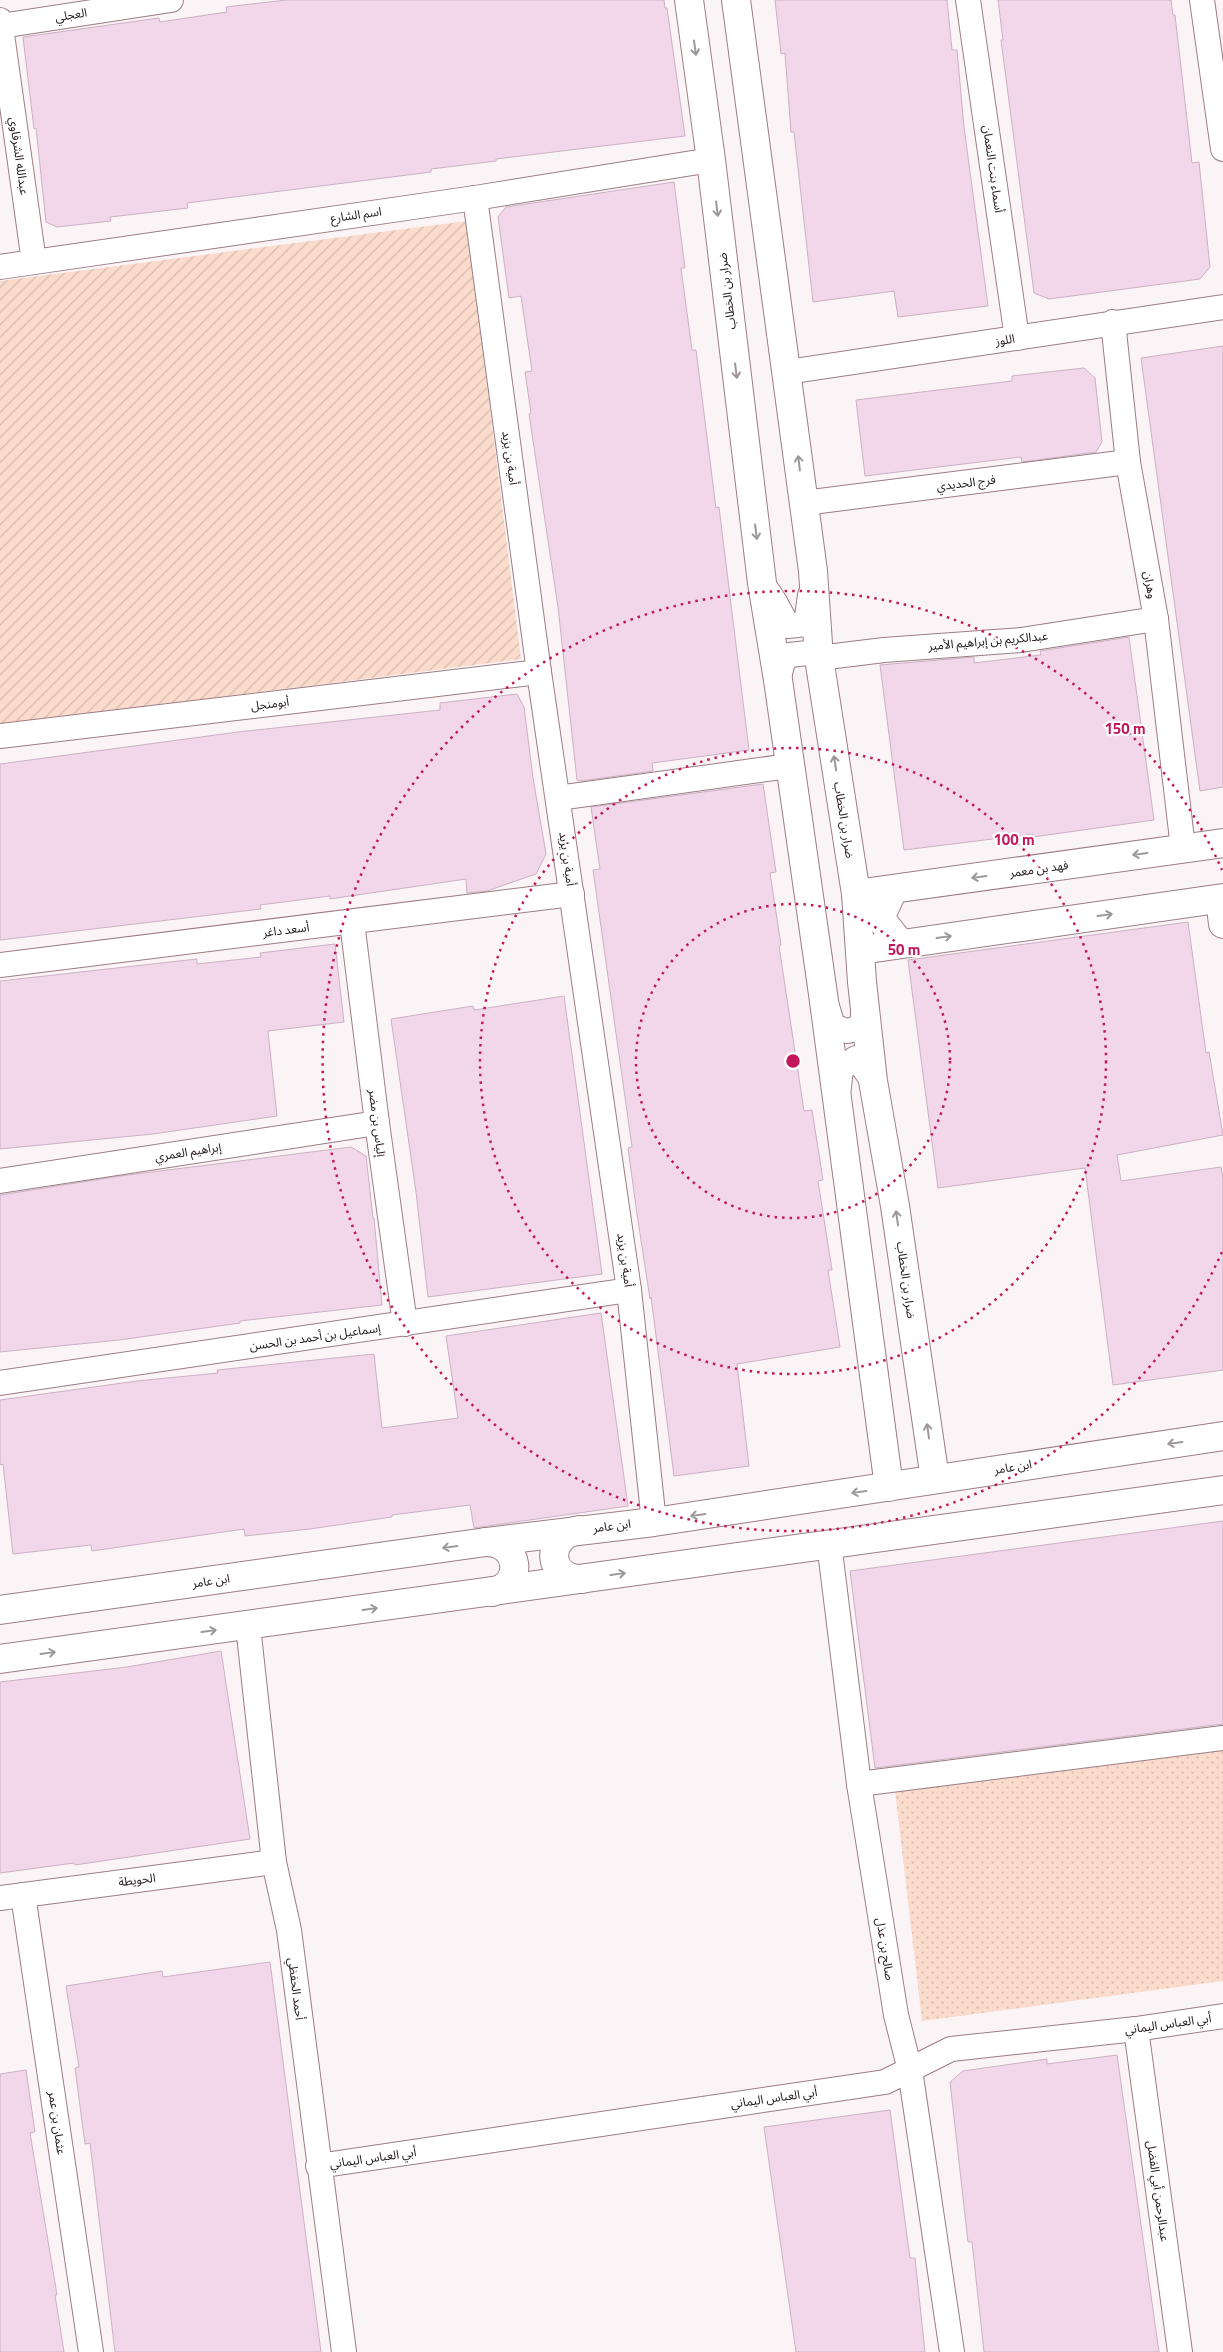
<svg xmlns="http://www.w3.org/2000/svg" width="1223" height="2352" font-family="'Titillium Web','Noto Sans Arabic',sans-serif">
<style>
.park{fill:url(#park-dots)}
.garden{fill:url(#garden-furrows)}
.building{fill:#f1d7e9;stroke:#cbb1c3}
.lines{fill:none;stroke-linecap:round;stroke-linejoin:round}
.minor-casing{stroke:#9b7d85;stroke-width:26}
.tertiary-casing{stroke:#9b7d85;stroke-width:30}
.minor{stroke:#fff;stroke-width:24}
.tertiary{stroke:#fff;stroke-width:28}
.oneway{stroke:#9c9798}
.ring{fill:none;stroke:#c2185b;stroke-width:2.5;stroke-dasharray:2.5 5}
.labels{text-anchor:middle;stroke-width:4.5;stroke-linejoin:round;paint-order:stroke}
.street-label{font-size:12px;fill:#22171a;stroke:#fff}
.centre{fill:#c2185b;stroke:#fff;stroke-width:2.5}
.ring-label{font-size:15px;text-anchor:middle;font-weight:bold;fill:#c2185b;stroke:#fff;stroke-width:4.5;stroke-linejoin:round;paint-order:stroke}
</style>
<defs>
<pattern id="park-dots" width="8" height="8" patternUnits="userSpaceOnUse" patternTransform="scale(1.25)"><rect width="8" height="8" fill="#fadbcc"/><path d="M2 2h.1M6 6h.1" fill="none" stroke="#d6bbaf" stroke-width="1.8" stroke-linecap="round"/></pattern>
<pattern id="garden-furrows" width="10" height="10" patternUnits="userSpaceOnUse" patternTransform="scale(1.25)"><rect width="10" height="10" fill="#fadbcc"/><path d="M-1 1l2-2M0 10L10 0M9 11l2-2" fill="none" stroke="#d6bbaf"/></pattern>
</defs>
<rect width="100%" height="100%" fill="#fbf4f6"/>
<!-- park -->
<path class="park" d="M1223 1745V1981L922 2021 894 1782Z"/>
<!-- garden -->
<path class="garden" d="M467 221 521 659 0 725V281Z"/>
<!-- building -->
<g class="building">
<path d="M286 0H664L665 8H667L685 136 496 159V161L431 169V172L187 203 188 208 110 217 111 221 57 227 46 222 36 128 34 129 23 37 159 18 160 22 227 12 226 7Z"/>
<path d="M775 0H947L952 50H957L964 127 988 306 898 317 894 291 813 302 794 132H791L785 53 781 54Z"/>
<path d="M998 0H1171L1173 15H1175L1192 163 1199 162 1210 267 1200 279 1049 299 1034 293 1001 40H1003Z"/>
<path d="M674 182 685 268H681L692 350H696L716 508 719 507 749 750 652 763 653 771 581 781 577 780 558 607 529 414 531 413 525 372 532 371 521 296 509 298 498 217 506 207Z"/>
<path d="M1223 346V787L1200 791 1141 358Z"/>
<path d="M1084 368 1095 378 1102 442 1096 452 1022 462 1021 457 865 476 856 400 1012 381V376Z"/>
<path d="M1129 637 1154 820 1033 837V834L904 850 880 665 974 657V663L1041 655 1040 651Z"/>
<path d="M517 694 524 707 533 778 546 854 536 874 487 891 467 893 466 879 330 899V896L260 905 261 909 0 940V764L238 732 440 710V703Z"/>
<path d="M763 784 776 872 770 873 781 945 779 946 804 1111 812 1110 823 1180 818 1181 832 1270H828L840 1347 737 1364 749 1466 674 1476 651 1297 650 1299 637 1214 628 1148 632 1147 593 870 600 869 591 807Z"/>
<path d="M1188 922 1206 1053 1209 1052 1223 1135 1117 1155 1121 1181 1221 1167 1223 1178V1370L1113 1385 1085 1168 938 1188 908 960Z"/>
<path d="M335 944 344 1022 268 1031 277 1116 153 1134 0 1149V981L197 959V964L261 957 260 953Z"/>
<path d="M564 996 602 1274 428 1297 416 1192 391 1019 473 1006 474 1010Z"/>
<path d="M351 1147 366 1156 373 1218H374L382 1305 240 1321V1323L119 1340 0 1352V1195L120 1176Z"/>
<path d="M601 1313 628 1506 474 1528 470 1505 392 1515V1517L310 1529 245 1536 244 1529 92 1551 91 1545 13 1554 3 1464 0 1465V1400L137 1381 218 1373 217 1370 374 1354 382 1428 458 1418 446 1336Z"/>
<path d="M1223 1521V1724L875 1768 850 1571Z"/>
<path d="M221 1651 250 1839 75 1865 74 1863 0 1873V1682L127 1667Z"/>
<path d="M270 1962 321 2352H115L90 2143 85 2144 75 2068 79 2067 66 1986 162 1971 163 1977Z"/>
<path d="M1117 2055 1159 2352H984L972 2242H968L950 2082 963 2071 1047 2059V2064Z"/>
<path d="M26 2070 35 2132 30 2133 57 2295H55L64 2352H0V2074Z"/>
<path d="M890 2110 910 2258H915L925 2352H796L764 2127Z"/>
</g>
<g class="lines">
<defs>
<g id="minor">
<path d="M968 0 1017 338"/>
<path d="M1202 0 1223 149"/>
<path d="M0 20 34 262"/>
<path d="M1 26 171 0"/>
<path d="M475 198 539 672 629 1290 654 1522"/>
<path d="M0 267 475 198 711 160"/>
<path d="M1113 322 1128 462 1156 619 1183 848"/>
<path d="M787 372 1223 307"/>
<path d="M804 503 1128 462"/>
<path d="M763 584 775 602 788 626 806 624 810 595"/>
<path d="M778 680 783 662 789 655 808 653 819 658 884 650 1021 640 1156 619"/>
<path d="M0 736 539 672"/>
<path d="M558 798 789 766"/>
<path d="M352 922 377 1123 405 1324"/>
<path d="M0 965 572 894"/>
<path d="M826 1003 833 1026 847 1031 860 1028 863 1017V1005"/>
<path d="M838 1095 841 1069 856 1058 873 1081"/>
<path d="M0 1181 377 1123"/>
<path d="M0 1383 629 1290"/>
<path d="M829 1543 859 1784 896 2015 910 2070 952 2352"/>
<path d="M248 1626 274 1862 289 1930 344 2352"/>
<path d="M859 1784 1223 1738"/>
<path d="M23 1895 91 2352"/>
<path d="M0 1898 274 1862"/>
<path d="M1136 2029 1180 2352"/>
<path d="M318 2166 885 2082 951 2049 1136 2029 1223 2016"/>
</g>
<g id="tertiary">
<path d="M689 0 711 160 762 583 778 680 823 994 889 1487"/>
<path d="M736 0 813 571 819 658 856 894 862 982 873 1081 895 1206 935 1479"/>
<path d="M893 890 880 918 900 943"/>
<path d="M856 894 1223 843"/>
<path d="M1220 899 1223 924"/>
<path d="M861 950 1223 898"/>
<path d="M579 1530C544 1536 547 1580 582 1579"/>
<path d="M486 1542C520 1542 525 1585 492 1592"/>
<path d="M0 1610 486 1542 654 1522 1223 1436"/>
<path d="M0 1659 1223 1490"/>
</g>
</defs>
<!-- minor casing -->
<use href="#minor" class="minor-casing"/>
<!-- tertiary casing -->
<use href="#tertiary" class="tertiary-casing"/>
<!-- minor -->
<use href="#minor" class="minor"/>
<!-- tertiary -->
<use href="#tertiary" class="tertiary"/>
</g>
<!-- one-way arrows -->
<defs><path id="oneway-shaft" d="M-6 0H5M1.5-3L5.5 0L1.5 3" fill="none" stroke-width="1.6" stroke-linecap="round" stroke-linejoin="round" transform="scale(1.25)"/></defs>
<g class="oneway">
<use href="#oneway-shaft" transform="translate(695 48) rotate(82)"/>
<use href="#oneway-shaft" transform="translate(717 209) rotate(83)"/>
<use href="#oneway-shaft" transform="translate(736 371) rotate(83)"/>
<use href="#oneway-shaft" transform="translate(799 463) rotate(-97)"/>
<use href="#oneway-shaft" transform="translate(756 532) rotate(83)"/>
<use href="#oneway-shaft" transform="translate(835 763) rotate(-99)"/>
<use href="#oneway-shaft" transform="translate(1140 854) rotate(172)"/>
<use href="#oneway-shaft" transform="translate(979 877) rotate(172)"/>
<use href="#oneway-shaft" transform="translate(1105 915) rotate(-8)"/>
<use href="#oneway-shaft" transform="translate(944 937) rotate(-8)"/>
<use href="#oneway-shaft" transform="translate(897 1218) rotate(-98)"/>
<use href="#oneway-shaft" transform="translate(928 1431) rotate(-98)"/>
<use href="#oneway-shaft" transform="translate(1175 1443) rotate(172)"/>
<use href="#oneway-shaft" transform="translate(859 1492) rotate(172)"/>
<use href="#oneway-shaft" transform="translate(698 1515) rotate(172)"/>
<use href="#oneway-shaft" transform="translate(450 1547) rotate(172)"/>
<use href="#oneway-shaft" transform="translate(618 1574) rotate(-8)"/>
<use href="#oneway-shaft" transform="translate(370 1609) rotate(-8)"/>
<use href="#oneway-shaft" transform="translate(209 1631) rotate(-8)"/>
<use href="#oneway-shaft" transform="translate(48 1653) rotate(-8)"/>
</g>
<!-- distance rings -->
<g class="ring">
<circle cx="793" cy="1061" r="157"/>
<circle cx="793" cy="1061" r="313"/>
<path d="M1222 1252A470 470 0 1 1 1222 870"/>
</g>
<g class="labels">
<!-- street labels -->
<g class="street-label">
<text transform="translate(71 15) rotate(-9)" y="4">العجلي</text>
<text transform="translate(19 156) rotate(82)" y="4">عبدالله الشرقاوي</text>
<text transform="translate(993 169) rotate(82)" y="4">أسماء بنت النعمان</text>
<text transform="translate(356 215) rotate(-8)" y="4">اسم الشارع</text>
<text transform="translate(727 291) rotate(-97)" y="4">ضرار بن الخطاب</text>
<text transform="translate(1005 340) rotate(-9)" y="4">اللوز</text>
<text transform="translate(510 458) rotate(82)" y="4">أمية بن يزيد</text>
<text transform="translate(966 483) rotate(-7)" y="4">فرج الحديدي</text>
<text transform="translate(1150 585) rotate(80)" y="4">وهران</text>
<text transform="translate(988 641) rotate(-5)" y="4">عبدالكريم بن إبراهيم الأمير</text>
<text transform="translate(270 704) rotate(-7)" y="4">أبومنجل</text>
<text transform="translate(844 820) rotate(81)" y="4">ضرار بن الخطاب</text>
<text transform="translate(567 859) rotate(82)" y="4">أمية بن يزيد</text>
<text transform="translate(1039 869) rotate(-8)" y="4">فهد بن معمر</text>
<text transform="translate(286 930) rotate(-7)" y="4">أسعد داغر</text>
<text transform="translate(377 1123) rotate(83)" y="4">إلياس بن مضر</text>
<text transform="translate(188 1152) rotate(-9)" y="4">إبراهيم العمري</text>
<text transform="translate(625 1260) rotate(82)" y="4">أمية بن يزيد</text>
<text transform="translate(906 1280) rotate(82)" y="4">ضرار بن الخطاب</text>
<text transform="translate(315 1337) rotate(-8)" y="4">إسماعيل بن أحمد بن الحسن</text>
<text transform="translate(1013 1467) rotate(-9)" y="4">ابن عامر</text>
<text transform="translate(612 1526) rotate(-7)" y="4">ابن عامر</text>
<text transform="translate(211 1581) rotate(-8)" y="4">ابن عامر</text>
<text transform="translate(137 1880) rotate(-7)" y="4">الحويطة</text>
<text transform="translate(885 1949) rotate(81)" y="4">صالح بن عذل</text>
<text transform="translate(296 1989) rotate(83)" y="4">أحمد الحفظي</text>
<text transform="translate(1168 2024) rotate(-8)" y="4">أبي العباس اليماني</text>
<text transform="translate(774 2098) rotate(-8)" y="4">أبي العباس اليماني</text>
<text transform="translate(57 2123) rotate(82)" y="4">عثمان بن عمر</text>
<text transform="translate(373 2158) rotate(-8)" y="4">أبي العباس اليماني</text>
<text transform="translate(1158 2191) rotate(82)" y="4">عبدالرحمن أبي الفضل</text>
</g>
</g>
<circle cx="793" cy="1061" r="8" class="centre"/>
<g class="ring-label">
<text x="1125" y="734">150 m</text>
<text x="1014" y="845">100 m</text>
<text x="904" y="955">50 m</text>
</g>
</svg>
